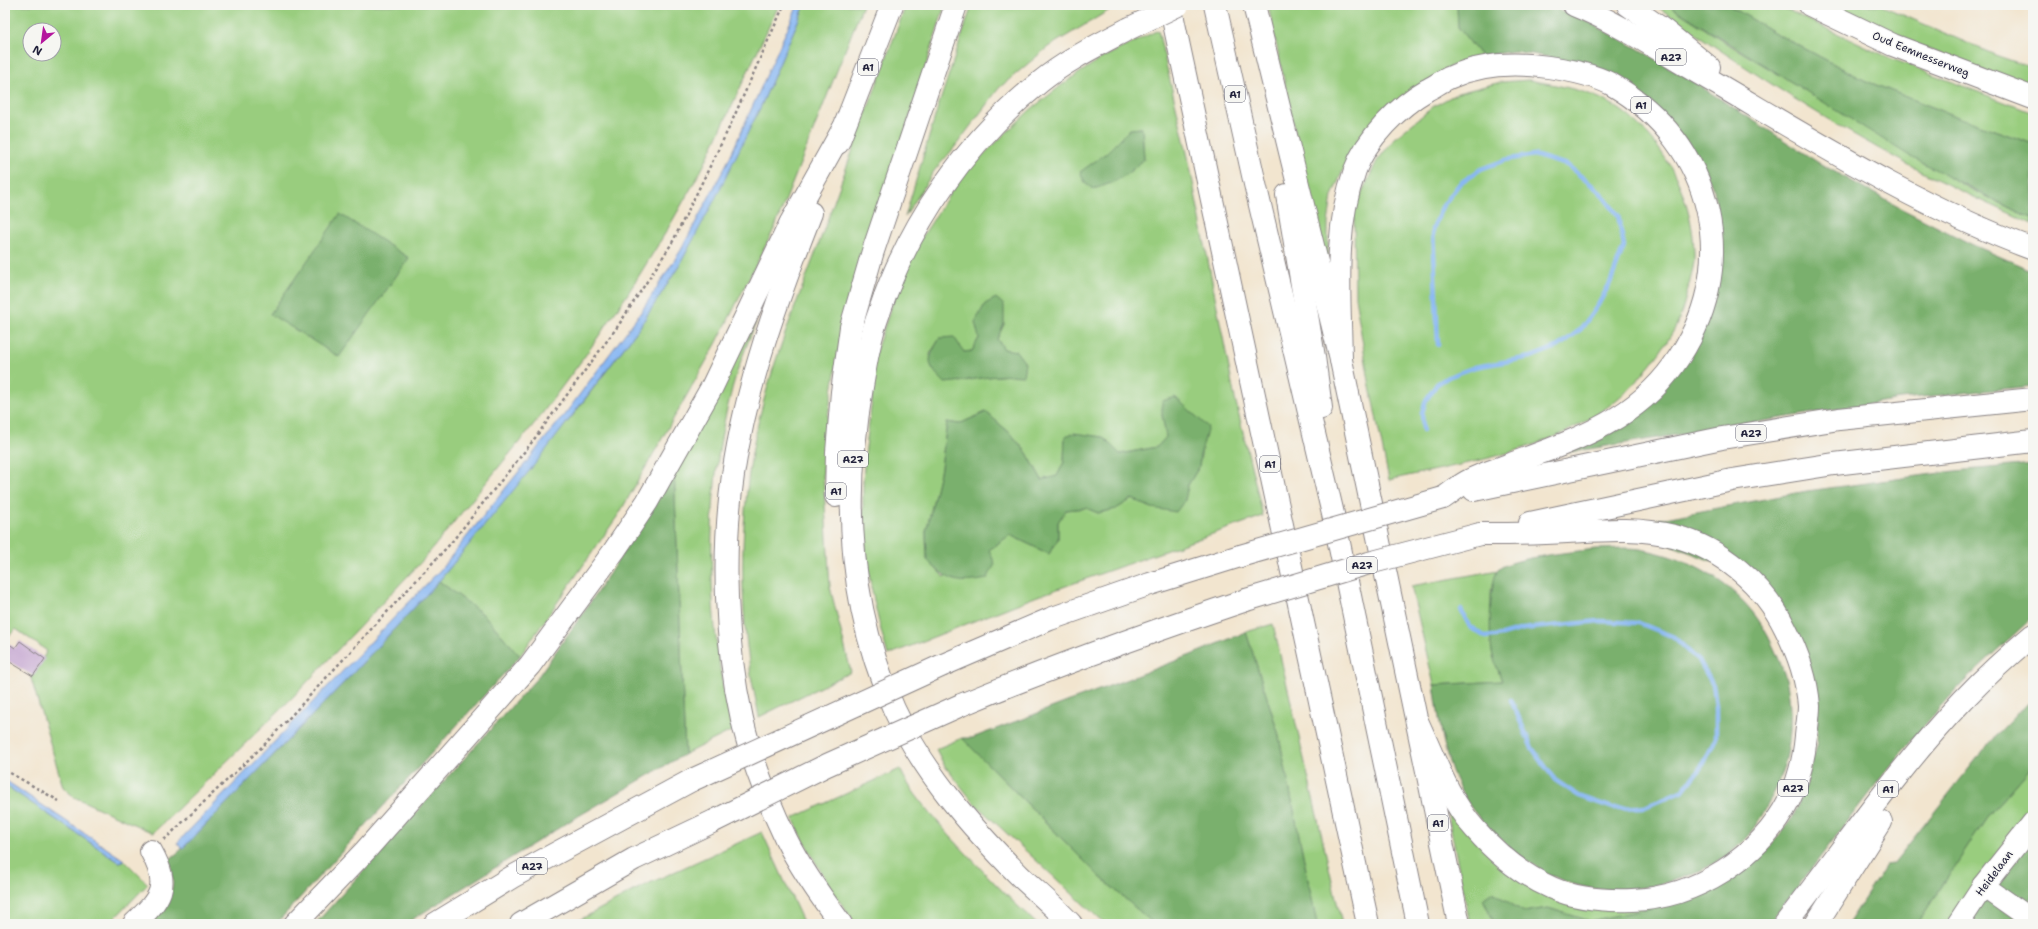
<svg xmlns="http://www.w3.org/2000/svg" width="2038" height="929" font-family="'Shantell Sans',sans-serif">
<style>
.green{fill:#99cd7e;stroke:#5e785c;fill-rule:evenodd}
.forest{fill:#7ab06d;stroke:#4e6954}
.water{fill:#88b7f3;stroke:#556c97}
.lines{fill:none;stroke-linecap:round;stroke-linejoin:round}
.stream{stroke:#88b7f3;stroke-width:4.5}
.building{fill:#c8aad3}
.minor-casing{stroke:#8a8485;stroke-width:24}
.highway-casing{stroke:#8a8485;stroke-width:24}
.path{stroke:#8a8485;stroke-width:2.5;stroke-dasharray:3 3;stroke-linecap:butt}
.minor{stroke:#fff;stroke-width:22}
.highway{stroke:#fff;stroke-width:22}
.highway-bridge-casing{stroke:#8a8485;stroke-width:24;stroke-linecap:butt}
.highway-bridge{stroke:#fff;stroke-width:22}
.labels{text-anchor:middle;stroke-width:3;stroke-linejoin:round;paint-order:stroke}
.shield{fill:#f6f6f2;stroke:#626272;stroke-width:1}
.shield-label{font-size:10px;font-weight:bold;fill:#22223b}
.street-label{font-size:11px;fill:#22223b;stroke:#f6f6f2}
</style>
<rect width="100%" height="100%" fill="#f6f6f2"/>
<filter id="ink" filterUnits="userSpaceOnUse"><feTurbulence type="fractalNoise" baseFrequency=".025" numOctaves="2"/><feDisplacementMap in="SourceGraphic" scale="8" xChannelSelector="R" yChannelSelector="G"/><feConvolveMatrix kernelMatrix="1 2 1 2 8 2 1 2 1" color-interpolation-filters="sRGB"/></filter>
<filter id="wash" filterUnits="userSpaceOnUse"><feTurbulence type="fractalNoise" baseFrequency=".012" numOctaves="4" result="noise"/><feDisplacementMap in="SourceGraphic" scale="16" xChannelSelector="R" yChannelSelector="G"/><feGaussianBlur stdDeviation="0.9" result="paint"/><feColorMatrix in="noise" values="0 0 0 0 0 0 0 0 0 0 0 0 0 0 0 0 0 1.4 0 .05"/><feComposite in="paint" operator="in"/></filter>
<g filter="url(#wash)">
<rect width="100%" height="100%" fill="#f2e5cf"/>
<!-- green -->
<g class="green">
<path d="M5 5H779L703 167 666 232 627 295 585 356 538 419 423 560 292 698 153 833 74 797 63 787 31 678 47 651 16 629 10 635 5 631ZM30 30H54V54H30Z"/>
<path d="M805 5H863L775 227 716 344 619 514 520 656 484 615 439 581 574 414 639 328 679 266 761 106Z"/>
<path d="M906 5H945L842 331 827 422 823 472 830 587 851 672 759 717C756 699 751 680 749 662 740 598 741 530 750 466 761 389 791 318 818 246 847 166 876 85 906 5Z"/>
<path d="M972 5H1118L1048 47 999 88 954 148 934 171 905 217 937 110Z"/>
<path d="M1268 5H1457L1458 27 1481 56 1451 66 1358 145 1343 170 1332 196 1328 223V268L1311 206Z"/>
<path d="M1655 5H1668L1733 47 1967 187 2018 212 2033 218V224C2001 209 1968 195 1936 179 1839 130 1745 69 1655 5Z"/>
<path d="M1728 5H1777L1890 58 2033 113V144L1955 116 1866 81 1775 33Z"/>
<path d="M1818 5H1880L1995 55 2033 68V91Z"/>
<path d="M1158 30 1188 157 1234 394 1263 516 1035 597 888 655C872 602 862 546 863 490 863 457 870 423 873 390L870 384 873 359 908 259 962 175 1030 110 1063 84 1100 59ZM1142 128 1144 159 1080 173 1105 154 1130 129ZM1004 324 997 339 1004 349 1012 375 985 377 960 382 932 369 930 354 940 338 964 352 972 351 979 338ZM986 412 1011 434 1027 453 1042 480 1057 477 1064 462 1065 436 1103 437 1120 454 1157 447 1167 437 1162 415 1203 442 1199 467 1188 485 1185 500 1152 508 1132 499 1116 509 1098 513 1086 508 1066 510 1058 522V539L1049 554 1010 535 944 577 927 560 926 532 941 468 947 422 959 424Z"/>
<path d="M1529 80C1561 86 1595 91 1622 111 1668 145 1696 204 1694 262 1693 270 1690 278 1689 285 1685 300 1681 317 1674 330 1656 362 1629 393 1599 413 1538 454 1459 464 1389 480L1370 387 1355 297 1354 209 1377 161 1395 138 1434 106 1458 93 1501 82Z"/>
<path d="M756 322C746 347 736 371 730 397 704 494 706 633 733 730L685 754 674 469Z"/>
<path d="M1498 570 1491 591 1492 652 1502 681 1434 685 1411 586Z"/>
<path d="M1273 624 1342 924H1317L1278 732 1246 632Z"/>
<path d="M962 738 1098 875 1154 924H1105L975 804 944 765 936 749Z"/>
<path d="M2033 765V812L1996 858 1948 924H1917L1986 819Z"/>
<path d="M900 769C911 793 932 815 949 835 977 865 1006 896 1037 924H856C831 891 810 855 793 818Z"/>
<path d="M5 785 119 862 124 860 148 884 109 924H5Z"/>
<path d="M1445 800 1527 885 1681 902 1590 921 1548 908 1524 912 1492 892 1483 899 1495 924H1470Z"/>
<path d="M762 832 804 924H572L641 887Z"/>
</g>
<!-- forest -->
<g class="forest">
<path d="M1457 5H1546L1581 18 1637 48 1700 86 1819 163 1902 209 1971 244 2033 271V386L1900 399 1570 452 1670 374 1721 246 1714 190 1696 155 1576 62 1515 51 1481 56 1458 27Z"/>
<path d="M1668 5H1728L1775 33 1866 81 1955 116 2033 144V218L2018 212 1913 158Z"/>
<path d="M1142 128 1144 159C1126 176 1118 182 1093 189L1086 184 1080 172 1105 154 1130 129Z"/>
<path d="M340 214 409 258 339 357 270 314Z"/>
<path d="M996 298 1004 305V324L997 339 1004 349 1016 351 1025 363 1023 376C997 373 972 381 945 383 926 364 926 361 940 338L954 337 964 352 972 351 979 338 975 322 985 304Z"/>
<path d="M1175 397 1208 427 1200 456 1199 467 1188 485 1185 500 1176 512 1152 508 1132 499 1116 509 1098 513 1086 508 1066 510 1058 522V539L1049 554 1010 535 989 550 995 564 987 579C957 585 948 581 927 560L926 532 941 468 947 422 959 424 986 412 1011 434 1027 453 1042 480 1057 476 1064 462 1065 436 1074 433 1103 437 1120 454 1157 447 1166 437 1162 415V401Z"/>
<path d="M2033 464V617C2004 644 1974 670 1948 699 1883 769 1828 849 1769 924H1495L1483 899 1492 892 1524 912 1548 908 1590 921 1694 899 1721 885 1746 868 1770 847 1793 817 1807 782 1817 742V704L1764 582 1623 526 1807 491 1955 471Z"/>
<path d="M674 469 685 754 570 821 405 924H315L537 678 586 609 652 508Z"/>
<path d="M1596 549C1610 549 1626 547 1640 549 1692 558 1743 587 1768 636 1776 652 1785 671 1788 689 1791 708 1791 731 1788 749 1783 780 1759 829 1736 848 1700 880 1627 898 1580 886 1554 880 1528 863 1508 846 1488 830 1467 807 1457 783 1443 753 1439 718 1434 685L1502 681C1499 672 1494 662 1492 652 1489 637 1489 582 1498 570 1507 558 1579 551 1596 549Z"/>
<path d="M439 581 484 615 520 656 276 924H141L171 894 173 882 170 859 182 849 353 673Z"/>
<path d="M1246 632 1278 732 1317 924H1154L1098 875 962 738H972L1191 655Z"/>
<path d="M2033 698V765L1986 819 1917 924H1848L1886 865 1893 864 1986 747Z"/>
<path d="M2033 836V896L2024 910 2002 892 1997 880Z"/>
<path d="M1984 899 2029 924H1966Z"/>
</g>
<!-- water -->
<g class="water">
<path d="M798 5H805L761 106 714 201 679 266 639 328 539 459 439 581 353 673 182 849 177 843 441 569 568 410 641 312 681 250 728 161Z"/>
<path d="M5 780 124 860 119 862 5 785Z"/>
</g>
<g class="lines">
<!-- stream -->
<g class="stream">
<path d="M1423 430 1422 413 1426 400 1437 384 1448 377 1475 367 1531 357 1559 346 1581 329 1598 305 1610 283 1624 246 1618 215 1599 191 1567 165 1534 155 1505 160 1481 169 1460 183 1442 207 1433 229 1438 345"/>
<path d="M1461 610 1470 627 1486 637 1502 635 1523 629 1599 621 1639 623 1674 637 1700 662 1713 685 1716 706V738L1704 763 1683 790 1645 807 1613 808 1579 796 1555 780 1532 748 1511 700"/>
</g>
</g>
<g id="blocks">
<!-- building -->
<path class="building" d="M5 641 15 648 20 641 45 659 33 676 5 659Z"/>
</g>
</g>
<g filter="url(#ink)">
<use href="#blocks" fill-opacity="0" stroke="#8a8485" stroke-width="1"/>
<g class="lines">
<defs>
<g id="minor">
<path d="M1810 5 1893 45 2033 98"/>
<path d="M1983 886 2033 921"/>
<path d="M134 924C161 898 171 887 151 851"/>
<path d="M1958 924 1983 886 2033 823"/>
</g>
<g id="highway">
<path d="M1170 5 1368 924"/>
<path d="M1215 5 1255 184 1333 514 1418 924"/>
<path d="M1254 5 1341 360 1459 924"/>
<path d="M1574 5C1621 24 1663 53 1707 78 1813 140 1917 206 2033 249"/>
<path d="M1628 5 1665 31 1709 67"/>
<path d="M838 143 892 5"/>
<path d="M1287 195 1314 357 1321 408"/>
<path d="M811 213C778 297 746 385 733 475 722 551 725 644 742 719 751 759 768 801 786 839 801 869 821 897 841 924"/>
<path d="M1341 360C1340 297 1333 231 1355 170 1366 139 1399 106 1427 90 1435 86 1443 80 1451 77 1482 63 1514 62 1548 67 1568 70 1592 74 1611 84 1715 143 1744 269 1673 366 1633 422 1572 441 1511 464 1498 469 1483 473 1470 480 1461 484 1452 492 1443 498"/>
<path d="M1474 490 1722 438 1839 419 2033 399"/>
<path d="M836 496 837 452 842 392 851 327 873 251 956 5"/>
<path d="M1530 523 1732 480 1834 464 2033 441"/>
<path d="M943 665 1050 619 1150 584 1240 556"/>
<path d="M961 705C1055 666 1150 632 1246 600"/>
<path d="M1417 721C1434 757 1448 799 1475 829 1496 853 1522 875 1552 888 1577 899 1605 901 1632 900 1696 898 1760 857 1789 800 1799 780 1804 758 1806 736 1807 726 1809 715 1809 706 1807 678 1798 653 1785 628 1764 585 1721 548 1674 536 1638 527 1604 530 1567 532 1538 534 1509 534 1480 534"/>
<path d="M295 924 366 850 530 665 614 551 647 502 712 387 791 222 843 129"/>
<path d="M435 924 512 877 692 780"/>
<path d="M521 924 634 859 714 821"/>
<path d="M1071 924C1055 907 1037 892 1020 876 970 826 924 773 894 709 848 606 843 497 862 387 866 362 870 337 879 313 909 223 966 142 1040 82 1067 60 1098 45 1128 29"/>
<path d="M1785 924C1844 848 1898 768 1964 699 1986 676 2009 655 2033 635"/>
<path d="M1816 924 1881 822"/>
</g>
</defs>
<!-- minor casing -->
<use href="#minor" class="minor-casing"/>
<!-- highway casing -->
<use href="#highway" class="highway-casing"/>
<!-- path -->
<g class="path">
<path d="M5 770 59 801"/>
<path d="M164 840 265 744 450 544 529 446 618 326 672 243 729 128 784 5"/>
</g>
<!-- minor -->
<use href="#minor" class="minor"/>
<!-- highway -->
<use href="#highway" class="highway"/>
<defs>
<g id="highway-bridge">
<path d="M1128 29 1178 5"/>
<path d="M1240 556 1443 498"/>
<path d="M1246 600 1369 563 1480 534"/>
<path d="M692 780 943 665"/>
<path d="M714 821 827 765 961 705"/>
</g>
</defs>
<!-- highway-bridge casing -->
<use href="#highway-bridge" class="highway-bridge-casing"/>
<!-- highway-bridge -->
<use href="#highway-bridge" class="highway-bridge"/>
</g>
</g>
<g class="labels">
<!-- shield labels -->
<g class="shield">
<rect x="1656" y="49" width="30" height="16" rx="3"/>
<rect x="858" y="59" width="20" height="16" rx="3"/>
<rect x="1225" y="86" width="20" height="16" rx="3"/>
<rect x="1631" y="97" width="20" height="16" rx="3"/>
<rect x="1736" y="425" width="30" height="16" rx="3"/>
<rect x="838" y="451" width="30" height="16" rx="3"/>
<rect x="1260" y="456" width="20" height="16" rx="3"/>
<rect x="826" y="483" width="20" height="16" rx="3"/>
<rect x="1347" y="557" width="30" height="16" rx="3"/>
<rect x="1778" y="780" width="30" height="16" rx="3"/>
<rect x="1878" y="781" width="20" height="16" rx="3"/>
<rect x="1428" y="815" width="20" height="16" rx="3"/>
<rect x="517" y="858" width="30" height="16" rx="3"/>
</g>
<g class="shield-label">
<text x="1671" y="61">A27</text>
<text x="868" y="71">A1</text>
<text x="1235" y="98">A1</text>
<text x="1641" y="109">A1</text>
<text x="1751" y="437">A27</text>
<text x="853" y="463">A27</text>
<text x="1270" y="468">A1</text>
<text x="836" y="495">A1</text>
<text x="1362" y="569">A27</text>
<text x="1793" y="792">A27</text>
<text x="1888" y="793">A1</text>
<text x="1438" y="827">A1</text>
<text x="532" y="870">A27</text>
</g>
<!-- street labels -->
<g class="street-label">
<text transform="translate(1921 54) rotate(22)" y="4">Oud Eemnesserweg</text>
<text transform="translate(1994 873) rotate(-53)" y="4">Heidelaan</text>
</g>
</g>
<!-- margin -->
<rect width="2038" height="929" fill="none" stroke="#f6f6f2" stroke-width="20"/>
<!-- north arrow -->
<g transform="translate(42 42) rotate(209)"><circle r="19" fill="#f6f6f2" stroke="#a1a1a9"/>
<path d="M0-3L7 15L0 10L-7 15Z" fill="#b5179e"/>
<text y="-6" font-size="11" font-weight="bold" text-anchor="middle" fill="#22223b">N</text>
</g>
</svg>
